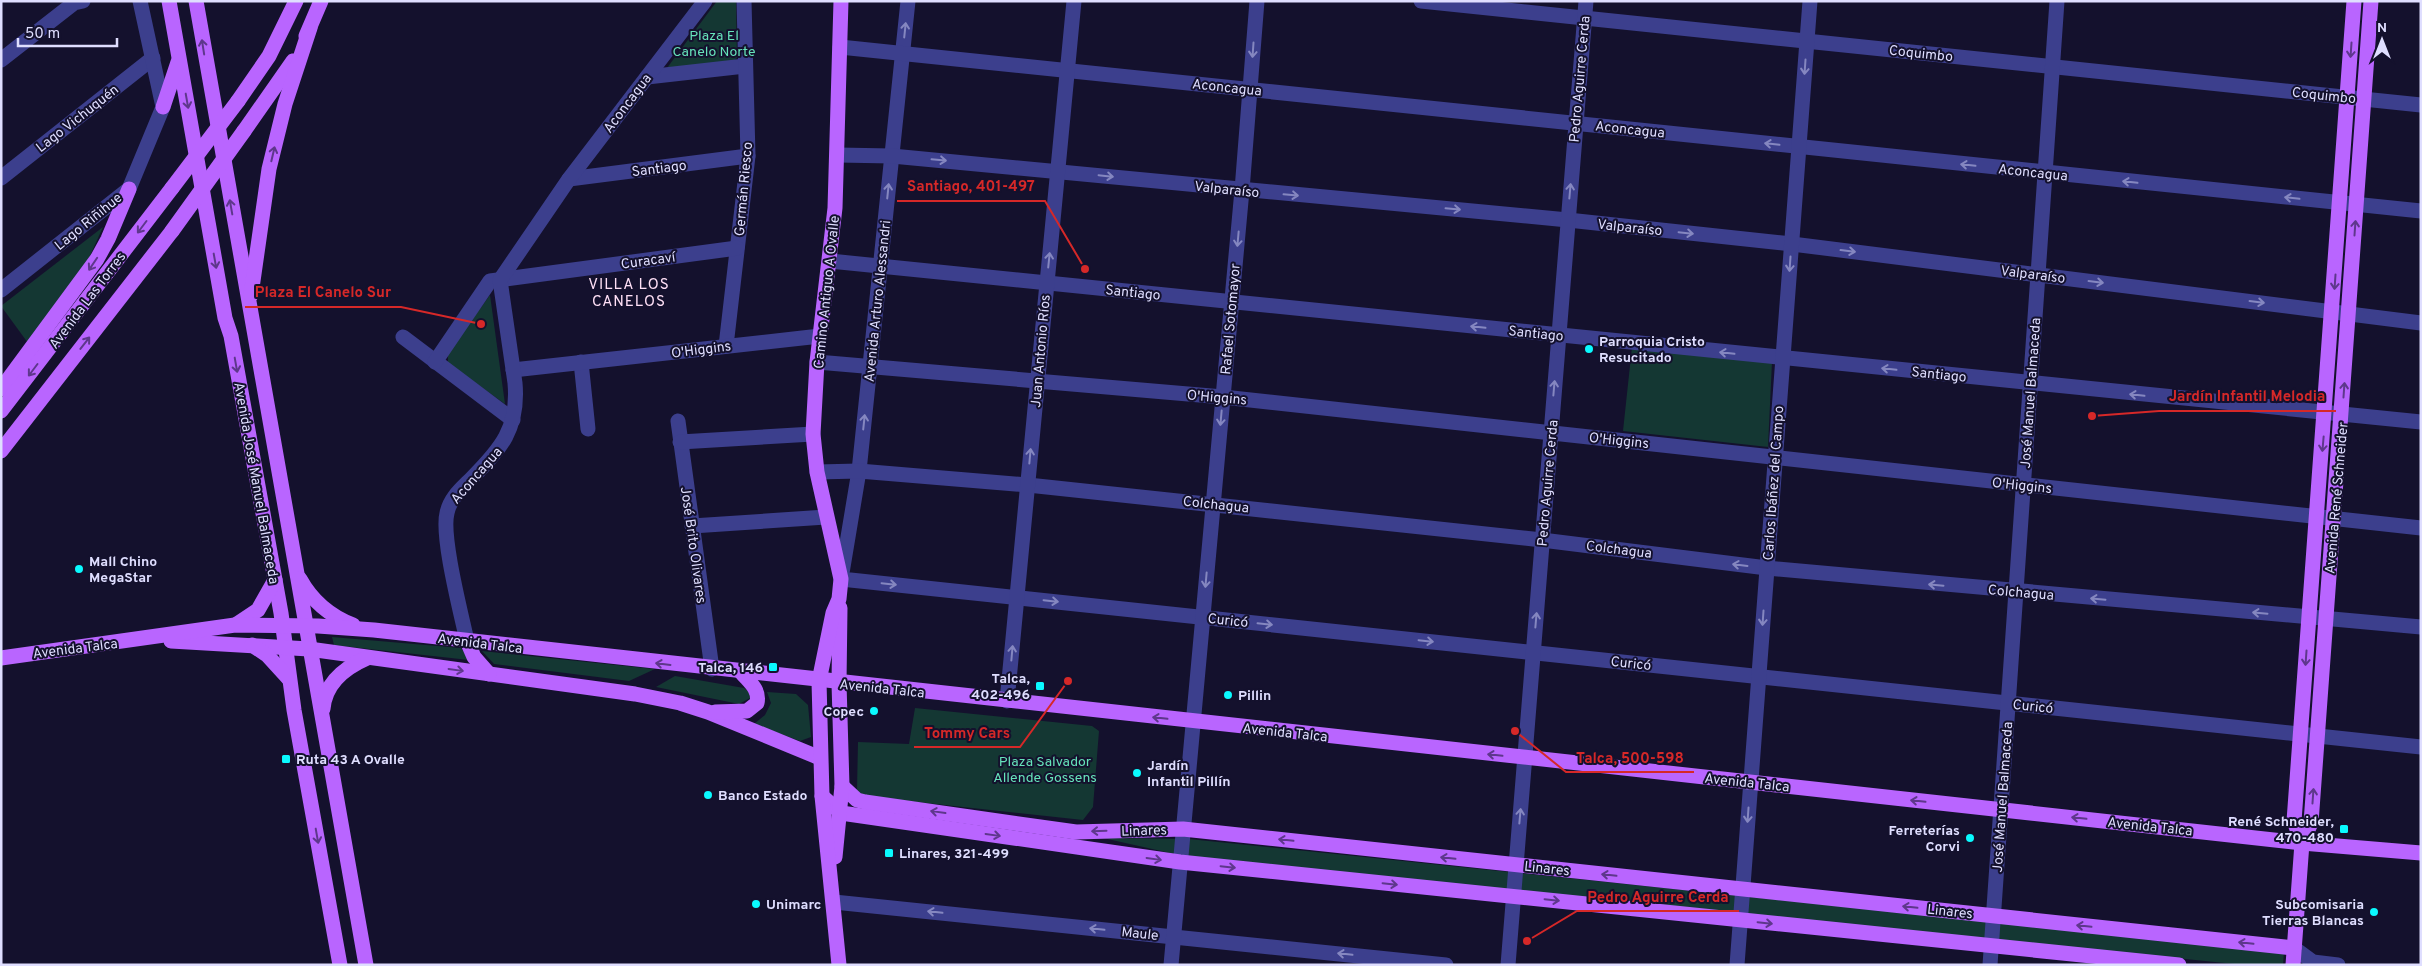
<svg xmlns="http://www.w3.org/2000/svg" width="2422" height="966" font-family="Overpass,sans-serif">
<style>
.green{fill:#143733}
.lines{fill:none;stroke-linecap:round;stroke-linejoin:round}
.minor{stroke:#3c3f8d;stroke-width:15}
.major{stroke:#b965ff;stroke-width:15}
.major-bridge{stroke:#b965ff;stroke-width:15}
.oneway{stroke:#8587c0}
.oneway2{stroke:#5e378c}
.poi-dot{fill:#0afaff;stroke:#14112d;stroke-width:2}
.labels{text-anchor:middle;stroke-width:4;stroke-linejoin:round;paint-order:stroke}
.park-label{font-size:14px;fill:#66e3ba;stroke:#14112d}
.street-label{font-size:14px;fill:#dfdeff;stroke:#14112d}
.poi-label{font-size:14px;font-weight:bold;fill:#dfdeff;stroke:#14112d;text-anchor:start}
.neighbourhood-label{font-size:15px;letter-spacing:1px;fill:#ffe0f6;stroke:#14112d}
.leader{fill:none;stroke:#d62828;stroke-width:2}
.callout-dot{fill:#d62828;stroke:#14112d;stroke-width:2}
.callout-label{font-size:15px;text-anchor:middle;font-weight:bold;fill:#d62828;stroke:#14112d;stroke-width:4;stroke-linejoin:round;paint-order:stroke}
</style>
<rect width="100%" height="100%" fill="#14112d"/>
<!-- green -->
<g class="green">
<path d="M717 1H736L737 58 731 64 664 72Z"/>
<path d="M103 227 85 267 28 343 1 306Z"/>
<path d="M490 295 505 404 448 363V353Z"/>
<path d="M1632 347 1772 362 1768 447 1623 431Z"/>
<path d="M332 637 461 648 469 660 342 646 334 645Z"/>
<path d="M482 651 654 669H655L629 681 494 664Z"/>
<path d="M675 676 744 688 749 692 750 698 739 704 656 687Z"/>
<path d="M767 692 796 694 808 705 811 737 800 741 754 724 765 715 771 703Z"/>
<path d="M915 708 1092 726 1099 731 1093 807 1083 820 862 796 857 790 858 742 909 744Z"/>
<path d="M1103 838 1189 839 2284 952 2283 965H2244L1188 857Z"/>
</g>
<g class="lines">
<!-- minor -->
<g class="minor">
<path d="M908 1 859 471 841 579 2421 747"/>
<path d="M1421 1 2421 105"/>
<path d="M840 47 2421 211"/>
<path d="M1 60 74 3 83 1"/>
<path d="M647 77 745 66"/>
<path d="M838 155 892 156 1568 220 1792 244 2421 323"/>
<path d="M1 178 153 58"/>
<path d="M569 179 748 156"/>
<path d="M830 261 2421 422"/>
<path d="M1 290 129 189 163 107 140 1"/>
<path d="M403 337 513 420"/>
<path d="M726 346 748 156 744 1"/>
<path d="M435 362 490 281 737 248"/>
<path d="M581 362 588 429"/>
<path d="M817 362 1223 397 2421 528"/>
<path d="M513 370 820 336"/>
<path d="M678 421 712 669"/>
<path d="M680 442 813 434"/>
<path d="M817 472 859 471 1028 485 1542 540 1767 568 2421 627"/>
<path d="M692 526 826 517"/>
<path d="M467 641C461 613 441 536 447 513 450 498 461 489 471 479 501 449 519 428 515 383L500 280 569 179 705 1"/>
<path d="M1007 701 1074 1"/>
<path d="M834 902 1446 965"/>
<path d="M2294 948 2313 962 2338 965"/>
<path d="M1171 965 1242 190 1257 1"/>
<path d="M1508 965 1586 1"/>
<path d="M1737 965 1810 1"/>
<path d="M1990 965 2057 1"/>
</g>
<!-- major -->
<g class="major">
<path d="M169 1 225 318 231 336 281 613 294 710 340 965"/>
<path d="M196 1 366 965"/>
<path d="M306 36 321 1"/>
<path d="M238 101 269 56 296 1"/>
<path d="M163 107 178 62"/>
<path d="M244 131 293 61"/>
<path d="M251 295 269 169 285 104 310 28"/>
<path d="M1 389 97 259 108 239 129 189"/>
<path d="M1 411 172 188"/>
<path d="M1 451 172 231"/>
<path d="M300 579C312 601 330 616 353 625"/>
<path d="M237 624 258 610 275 580"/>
<path d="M171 641 309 649 635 694 680 703 708 712 820 758"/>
<path d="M467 641 474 657 489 674"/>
<path d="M252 645 267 655 288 678"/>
<path d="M1 658 235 625 318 626 374 630 2302 843 2421 853"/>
<path d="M323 709C325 683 344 668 367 658"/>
<path d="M715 712 747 711 757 703C760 689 749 682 741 672"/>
<path d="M842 786 857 800 865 802 1076 832 1183 829 2294 948"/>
<path d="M822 796 841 813 1180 862 2179 965"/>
<path d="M2302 843 2311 823 2371 1"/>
<path d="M835 857 842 786 839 683 840 608"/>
<path d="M839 965 822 796 819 681 833 613 839 599 841 579 817 472 813 434 817 362 835 208 841 1"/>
<path d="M2293 965 2302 843 2294 821 2354 1"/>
</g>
<!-- major-bridge -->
<g class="major-bridge">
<path d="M172 188 238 101"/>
<path d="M172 231 244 131"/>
</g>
</g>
<!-- one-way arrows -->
<defs><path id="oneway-shaft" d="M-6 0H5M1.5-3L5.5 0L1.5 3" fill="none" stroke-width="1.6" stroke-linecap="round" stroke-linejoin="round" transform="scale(1.25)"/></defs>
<g class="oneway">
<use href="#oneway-shaft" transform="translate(905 30) rotate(-84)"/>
<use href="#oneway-shaft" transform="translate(1253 50) rotate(94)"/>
<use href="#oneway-shaft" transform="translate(1805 67) rotate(94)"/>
<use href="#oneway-shaft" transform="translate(1772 144) rotate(-174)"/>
<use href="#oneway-shaft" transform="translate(939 160) rotate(5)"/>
<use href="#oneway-shaft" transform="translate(1968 165) rotate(-174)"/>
<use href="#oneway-shaft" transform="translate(1106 176) rotate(6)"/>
<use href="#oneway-shaft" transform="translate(2130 182) rotate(-174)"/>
<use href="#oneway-shaft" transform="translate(888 191) rotate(-84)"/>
<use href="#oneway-shaft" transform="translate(1570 191) rotate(-85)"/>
<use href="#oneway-shaft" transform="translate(1291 195) rotate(5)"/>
<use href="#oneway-shaft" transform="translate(2292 198) rotate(-174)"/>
<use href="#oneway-shaft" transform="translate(1453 209) rotate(5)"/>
<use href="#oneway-shaft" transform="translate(1686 233) rotate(6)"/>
<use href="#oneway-shaft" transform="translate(1238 239) rotate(95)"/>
<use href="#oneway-shaft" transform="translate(1848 251) rotate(7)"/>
<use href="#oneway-shaft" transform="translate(1049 260) rotate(-84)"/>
<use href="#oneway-shaft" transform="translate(1790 264) rotate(94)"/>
<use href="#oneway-shaft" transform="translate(2096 282) rotate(7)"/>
<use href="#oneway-shaft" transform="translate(2257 302) rotate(7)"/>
<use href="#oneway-shaft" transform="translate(1478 327) rotate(-174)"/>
<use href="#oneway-shaft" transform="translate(1727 353) rotate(-174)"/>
<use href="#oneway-shaft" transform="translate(1889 369) rotate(-174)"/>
<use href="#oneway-shaft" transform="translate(1554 388) rotate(-85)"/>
<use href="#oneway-shaft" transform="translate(2137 395) rotate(-174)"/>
<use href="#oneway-shaft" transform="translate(1221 418) rotate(95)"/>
<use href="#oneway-shaft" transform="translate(864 422) rotate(-84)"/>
<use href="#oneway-shaft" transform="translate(1030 456) rotate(-85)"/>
<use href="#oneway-shaft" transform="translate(1740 565) rotate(-173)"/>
<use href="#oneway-shaft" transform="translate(1206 580) rotate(95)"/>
<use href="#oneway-shaft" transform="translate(889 584) rotate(6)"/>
<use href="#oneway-shaft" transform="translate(1936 585) rotate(-175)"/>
<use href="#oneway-shaft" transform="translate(2098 599) rotate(-175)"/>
<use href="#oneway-shaft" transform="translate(1051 601) rotate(6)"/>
<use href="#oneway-shaft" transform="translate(2260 613) rotate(-175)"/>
<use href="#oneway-shaft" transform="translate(1763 618) rotate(94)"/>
<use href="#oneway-shaft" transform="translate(1536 620) rotate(-85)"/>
<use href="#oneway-shaft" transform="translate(1265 624) rotate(6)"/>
<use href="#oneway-shaft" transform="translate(1426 641) rotate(6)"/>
<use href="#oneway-shaft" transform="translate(1012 653) rotate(-85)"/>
<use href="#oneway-shaft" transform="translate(1748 815) rotate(94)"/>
<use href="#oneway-shaft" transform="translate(1520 816) rotate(-85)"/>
<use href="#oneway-shaft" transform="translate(935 912) rotate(-174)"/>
<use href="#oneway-shaft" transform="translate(1097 929) rotate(-174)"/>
<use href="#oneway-shaft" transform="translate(1345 954) rotate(-174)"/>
</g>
<g class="oneway2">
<use href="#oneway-shaft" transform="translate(203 47) rotate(-99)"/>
<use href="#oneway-shaft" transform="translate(2351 50) rotate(94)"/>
<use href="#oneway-shaft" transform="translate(187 101) rotate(80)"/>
<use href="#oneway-shaft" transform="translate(273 154) rotate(-77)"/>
<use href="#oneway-shaft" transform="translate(231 207) rotate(-100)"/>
<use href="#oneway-shaft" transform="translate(142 227) rotate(127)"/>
<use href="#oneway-shaft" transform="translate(2355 228) rotate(-86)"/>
<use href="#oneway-shaft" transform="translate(215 261) rotate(80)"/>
<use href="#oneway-shaft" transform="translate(93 264) rotate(124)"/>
<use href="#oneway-shaft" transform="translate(2335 282) rotate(94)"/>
<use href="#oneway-shaft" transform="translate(85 343) rotate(-52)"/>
<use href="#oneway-shaft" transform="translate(236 365) rotate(80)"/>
<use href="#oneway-shaft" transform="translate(33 370) rotate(127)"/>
<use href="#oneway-shaft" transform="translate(2344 390) rotate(-86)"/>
<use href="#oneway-shaft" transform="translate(2323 444) rotate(95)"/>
<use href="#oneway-shaft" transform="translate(2306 658) rotate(94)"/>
<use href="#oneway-shaft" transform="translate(663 664) rotate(-173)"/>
<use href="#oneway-shaft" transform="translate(456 670) rotate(8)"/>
<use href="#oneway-shaft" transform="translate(1160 718) rotate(-174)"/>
<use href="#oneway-shaft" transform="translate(1495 755) rotate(-174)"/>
<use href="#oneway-shaft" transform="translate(2313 796) rotate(-86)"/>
<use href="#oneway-shaft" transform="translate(1918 801) rotate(-174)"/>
<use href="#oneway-shaft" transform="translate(938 812) rotate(-172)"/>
<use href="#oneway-shaft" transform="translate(2079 818) rotate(-174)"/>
<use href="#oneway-shaft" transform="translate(1099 831) rotate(178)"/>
<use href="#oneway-shaft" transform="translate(993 835) rotate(8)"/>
<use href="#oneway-shaft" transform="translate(317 836) rotate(80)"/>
<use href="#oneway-shaft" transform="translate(1286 840) rotate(-174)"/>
<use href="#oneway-shaft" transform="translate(1448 858) rotate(-174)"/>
<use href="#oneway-shaft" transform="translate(1154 859) rotate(8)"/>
<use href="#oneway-shaft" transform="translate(1228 867) rotate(6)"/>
<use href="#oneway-shaft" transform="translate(1609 875) rotate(-174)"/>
<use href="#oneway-shaft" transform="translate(1390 884) rotate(6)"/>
<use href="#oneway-shaft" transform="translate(1552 900) rotate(6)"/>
<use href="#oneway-shaft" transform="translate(1910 907) rotate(-174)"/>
<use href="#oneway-shaft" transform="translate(1765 923) rotate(6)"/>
<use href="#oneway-shaft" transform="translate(2084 926) rotate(-174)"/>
<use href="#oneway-shaft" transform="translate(2246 943) rotate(-174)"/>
</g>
<!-- markers -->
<g class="poi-dot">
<circle cx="1589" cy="349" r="5"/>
<circle cx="79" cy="569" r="5"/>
<rect x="768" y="662" width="10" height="10" rx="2.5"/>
<rect x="1035" y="681" width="10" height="10" rx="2.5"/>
<circle cx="1228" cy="695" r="5"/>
<circle cx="874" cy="711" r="5"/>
<rect x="281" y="754" width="10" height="10" rx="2.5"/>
<circle cx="1137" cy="773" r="5"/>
<circle cx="708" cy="795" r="5"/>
<rect x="2339" y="824" width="10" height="10" rx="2.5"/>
<circle cx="1970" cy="838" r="5"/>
<rect x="884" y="848" width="10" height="10" rx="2.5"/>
<circle cx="756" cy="904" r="5"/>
<circle cx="2374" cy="912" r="5"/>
</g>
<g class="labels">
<!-- park labels -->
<g class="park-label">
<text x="714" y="40">Plaza El<tspan x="714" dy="16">Canelo Norte</tspan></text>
<text x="1045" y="766">Plaza Salvador<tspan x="1045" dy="16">Allende Gossens</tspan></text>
</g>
<!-- street labels -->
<g class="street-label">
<text transform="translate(1921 53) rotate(6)" y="5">Coquimbo</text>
<text transform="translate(1579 79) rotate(-85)" y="5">Pedro Aguirre Cerda</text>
<text transform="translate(1227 87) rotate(6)" y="5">Aconcagua</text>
<text transform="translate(2324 95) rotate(6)" y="5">Coquimbo</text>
<text transform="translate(627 103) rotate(-53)" y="5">Aconcagua</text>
<text transform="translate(77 118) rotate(-38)" y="5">Lago Vichuquén</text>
<text transform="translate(1630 129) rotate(6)" y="5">Aconcagua</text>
<text transform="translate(659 168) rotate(-7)" y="5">Santiago</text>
<text transform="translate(2033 172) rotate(6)" y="5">Aconcagua</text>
<text transform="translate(743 189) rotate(-85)" y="5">Germán Riesco</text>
<text transform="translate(1227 189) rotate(6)" y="5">Valparaíso</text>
<text transform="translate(88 221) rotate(-39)" y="5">Lago Riñihue</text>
<text transform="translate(1630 227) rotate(6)" y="5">Valparaíso</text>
<text transform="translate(648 260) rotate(-8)" y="5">Curacaví</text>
<text transform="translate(2033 274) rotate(7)" y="5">Valparaíso</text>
<text transform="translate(826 292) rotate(-84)" y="5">Camino Antiguo A Ovalle</text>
<text transform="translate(1133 292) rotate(6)" y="5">Santiago</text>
<text transform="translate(87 300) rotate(-53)" y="5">Avenida Las Torres</text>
<text transform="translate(877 301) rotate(-84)" y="5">Avenida Arturo Alessandri</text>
<text transform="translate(1230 319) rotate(-85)" y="5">Rafael Sotomayor</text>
<text transform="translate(1536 333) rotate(6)" y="5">Santiago</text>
<text transform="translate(701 349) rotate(-7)" y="5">O'Higgins</text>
<text transform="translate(1040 351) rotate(-85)" y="5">Juan Antonio Ríos</text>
<text transform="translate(1939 374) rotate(6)" y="5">Santiago</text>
<text transform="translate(2030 393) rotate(-86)" y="5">José Manuel Balmaceda</text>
<text transform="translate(1217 397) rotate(5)" y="5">O'Higgins</text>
<text transform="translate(1619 440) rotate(6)" y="5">O'Higgins</text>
<text transform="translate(476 475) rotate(-49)" y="5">Aconcagua</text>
<text transform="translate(257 483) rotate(80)" y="5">Avenida José Manuel Balmaceda</text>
<text transform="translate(1547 483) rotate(-85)" y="5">Pedro Aguirre Cerda</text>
<text transform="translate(1773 483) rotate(-86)" y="5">Carlos Ibáñez del Campo</text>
<text transform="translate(2022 485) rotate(6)" y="5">O'Higgins</text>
<text transform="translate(2336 498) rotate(-85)" y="5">Avenida René Schneider</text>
<text transform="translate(1216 504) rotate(6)" y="5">Colchagua</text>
<text transform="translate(694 545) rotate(82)" y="5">José Brito Olivares</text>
<text transform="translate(1619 549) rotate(7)" y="5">Colchagua</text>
<text transform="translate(2021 592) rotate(5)" y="5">Colchagua</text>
<text transform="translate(1228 620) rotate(6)" y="5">Curicó</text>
<text transform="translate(480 643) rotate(7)" y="5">Avenida Talca</text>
<text transform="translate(75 648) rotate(-7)" y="5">Avenida Talca</text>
<text transform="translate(1631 663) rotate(6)" y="5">Curicó</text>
<text transform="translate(882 688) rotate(6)" y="5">Avenida Talca</text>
<text transform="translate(2033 706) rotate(6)" y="5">Curicó</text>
<text transform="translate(1285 732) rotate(6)" y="5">Avenida Talca</text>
<text transform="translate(1747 782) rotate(6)" y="5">Avenida Talca</text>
<text transform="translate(2002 797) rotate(-86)" y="5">José Manuel Balmaceda</text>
<text transform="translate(2150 826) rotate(6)" y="5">Avenida Talca</text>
<text transform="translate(1144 830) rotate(-2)" y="5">Linares</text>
<text transform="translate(1547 868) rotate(6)" y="5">Linares</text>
<text transform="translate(1950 911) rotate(6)" y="5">Linares</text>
<text transform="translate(1140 933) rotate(6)" y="5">Maule</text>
</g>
<!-- poi labels -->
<g class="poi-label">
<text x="1599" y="346">Parroquia Cristo<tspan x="1599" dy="16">Resucitado</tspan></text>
<text x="89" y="566">Mall Chino<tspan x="89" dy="16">MegaStar</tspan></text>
<text x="763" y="672" text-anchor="end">Talca, 146</text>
<text x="1030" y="683" text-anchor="end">Talca,<tspan x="1030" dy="16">402-496</tspan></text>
<text x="1238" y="700">Pillin</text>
<text x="864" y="716" text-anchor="end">Copec</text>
<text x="296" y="764">Ruta 43 A Ovalle</text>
<text x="1147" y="770">Jardín<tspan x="1147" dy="16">Infantil Pillín</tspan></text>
<text x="718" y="800">Banco Estado</text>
<text x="2334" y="826" text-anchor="end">René Schneider,<tspan x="2334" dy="16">470-480</tspan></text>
<text x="1960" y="835" text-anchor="end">Ferreterías<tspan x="1960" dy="16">Corvi</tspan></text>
<text x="899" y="858">Linares, 321-499</text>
<text x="766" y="909">Unimarc</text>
<text x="2364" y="909" text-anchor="end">Subcomisaria<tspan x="2364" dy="16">Tierras Blancas</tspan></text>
</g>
<!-- neighbourhood labels -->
<g class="neighbourhood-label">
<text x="629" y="289">VILLA LOS<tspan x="629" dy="17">CANELOS</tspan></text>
</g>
</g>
<!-- callouts -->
<path class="leader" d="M1085 269L1045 201H897M481 324L401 307H245M2092 416L2159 411H2336M1068 681L1020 747H914M1515 731L1566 772H1694M1527 941L1577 911H1739"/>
<g class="callout-dot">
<circle cx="1085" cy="269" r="5"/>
<circle cx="481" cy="324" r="5"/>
<circle cx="2092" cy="416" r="5"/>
<circle cx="1068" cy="681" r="5"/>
<circle cx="1515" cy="731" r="5"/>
<circle cx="1527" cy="941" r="5"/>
</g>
<g class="callout-label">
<text x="971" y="191">Santiago, 401-497</text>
<text x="323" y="297">Plaza El Canelo Sur</text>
<text x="2247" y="401">Jardín Infantil Melodia</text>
<text x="967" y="738">Tommy Cars</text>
<text x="1630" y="763">Talca, 500-598</text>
<text x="1658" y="902">Pedro Aguirre Cerda</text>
</g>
<!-- border -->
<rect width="2422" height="966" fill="none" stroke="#dfdeff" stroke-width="5"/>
<!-- north arrow -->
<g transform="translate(2382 40)" stroke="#14112d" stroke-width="4" paint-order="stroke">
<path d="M0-4L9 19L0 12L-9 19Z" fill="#dfdeff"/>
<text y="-8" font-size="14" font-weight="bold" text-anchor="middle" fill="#dfdeff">N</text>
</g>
<!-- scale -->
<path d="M18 38v8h99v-8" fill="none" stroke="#dfdeff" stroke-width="2.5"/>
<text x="25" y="38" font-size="15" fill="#dfdeff" stroke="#14112d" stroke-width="4" paint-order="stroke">50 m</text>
</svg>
